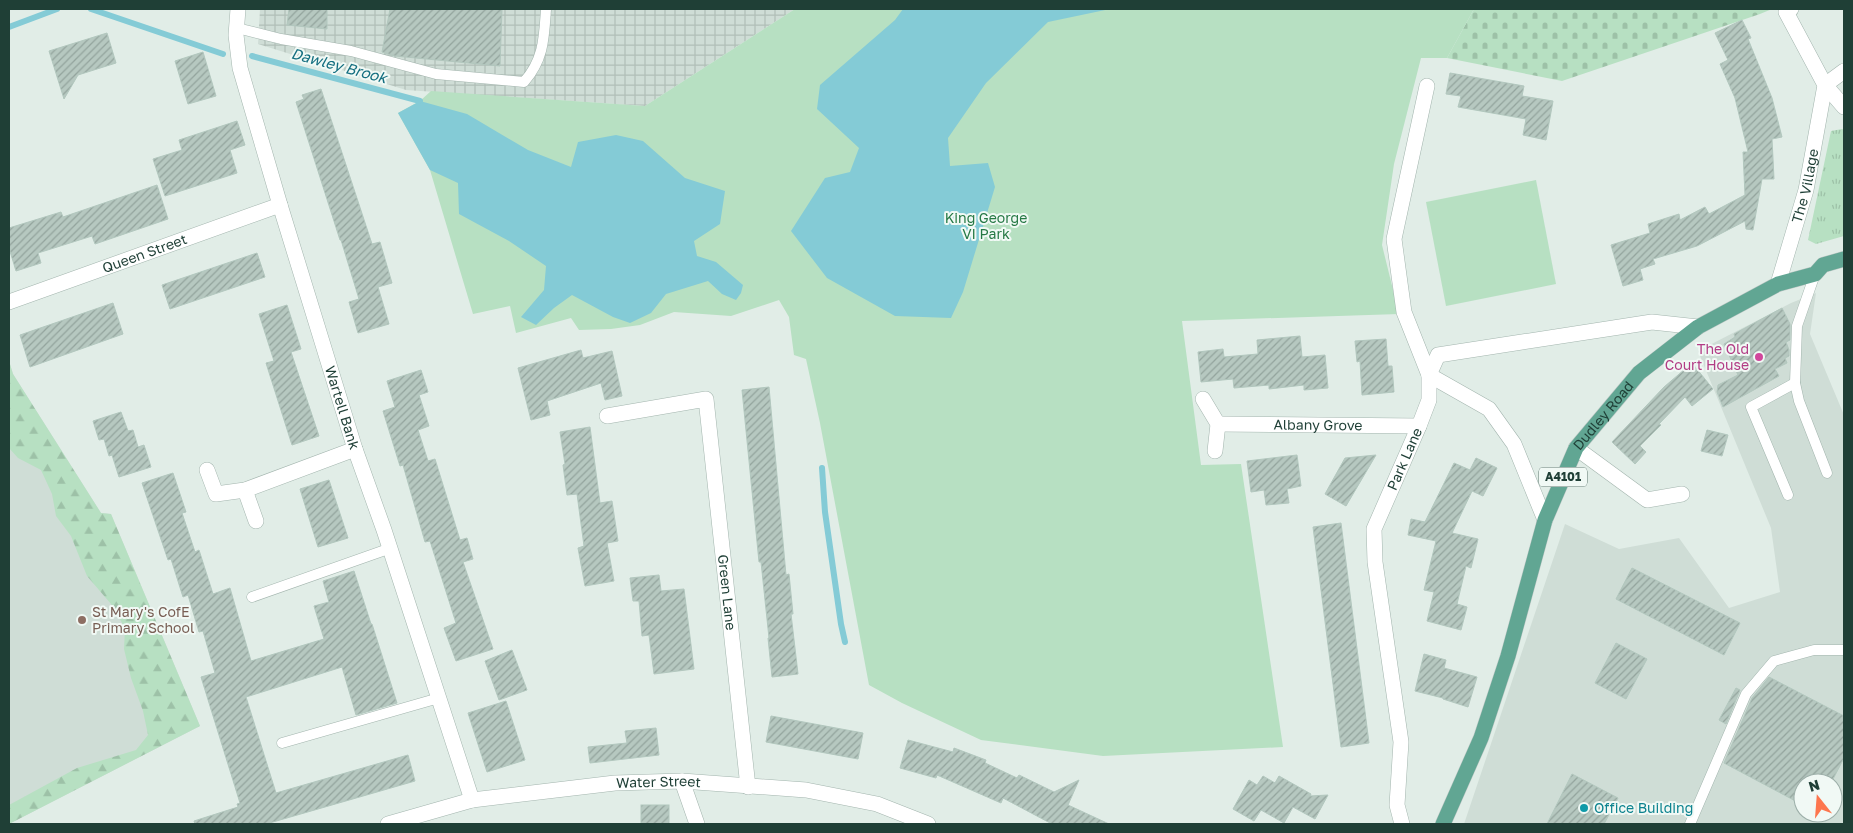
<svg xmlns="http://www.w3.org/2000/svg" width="1853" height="833" font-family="'Golos Text',sans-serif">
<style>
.built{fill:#cfddd6;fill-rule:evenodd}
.industrial{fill:url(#industrial-grid)}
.grass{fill:url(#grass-tufts)}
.forest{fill:url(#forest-firs)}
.cemetery{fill:url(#cemetery-stones)}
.park{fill:#b7e0c2}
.water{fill:#84cbd6}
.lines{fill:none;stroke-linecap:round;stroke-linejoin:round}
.stream{stroke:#84cbd6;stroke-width:6}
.building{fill:url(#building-hatch);stroke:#b2c7be}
.lane-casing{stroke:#a3b5ae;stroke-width:11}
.street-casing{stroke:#a3b5ae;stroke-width:16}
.primary-casing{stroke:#c0c9c7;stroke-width:16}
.lane{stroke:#fff;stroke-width:10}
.street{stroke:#fff;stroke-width:15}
.primary{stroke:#61a693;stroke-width:15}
.hotel-dot{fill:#d1479c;stroke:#f1f9f5;stroke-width:2}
.education-dot{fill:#8d6e63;stroke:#f1f9f5;stroke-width:2}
.culture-dot{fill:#0f9aa8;stroke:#f1f9f5;stroke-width:2}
.labels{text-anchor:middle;stroke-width:4;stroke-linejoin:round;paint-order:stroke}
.shield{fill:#f1f9f5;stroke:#5e776f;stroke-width:1}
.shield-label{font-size:12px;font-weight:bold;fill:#1f3f36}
.street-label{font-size:14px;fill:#1f3f36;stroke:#f1f9f5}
.park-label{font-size:14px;fill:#267945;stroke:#f1f9f5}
.hotel-label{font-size:14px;fill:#b23c85;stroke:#f1f9f5;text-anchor:end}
.education-label{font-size:14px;fill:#785e54;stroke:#f1f9f5;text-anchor:start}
.culture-label{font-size:14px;fill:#0d838f;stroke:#f1f9f5;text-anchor:start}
.water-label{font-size:15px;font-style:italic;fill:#156f80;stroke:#f1f9f5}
</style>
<defs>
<pattern id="industrial-grid" width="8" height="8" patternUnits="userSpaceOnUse" patternTransform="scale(1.25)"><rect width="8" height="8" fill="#cfddd6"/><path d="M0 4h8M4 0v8" fill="none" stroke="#b1bfb8"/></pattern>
<pattern id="grass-tufts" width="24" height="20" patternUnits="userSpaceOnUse" patternTransform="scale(1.25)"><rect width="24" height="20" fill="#b7e0c2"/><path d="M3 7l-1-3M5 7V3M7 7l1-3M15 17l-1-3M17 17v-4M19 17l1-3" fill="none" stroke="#9dc1a7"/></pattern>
<pattern id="forest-firs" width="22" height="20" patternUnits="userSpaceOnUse" patternTransform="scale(1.25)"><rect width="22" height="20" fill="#b7e0c2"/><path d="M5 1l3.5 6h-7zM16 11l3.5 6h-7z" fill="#9dc1a7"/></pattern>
<pattern id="cemetery-stones" width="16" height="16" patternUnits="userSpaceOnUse" patternTransform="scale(1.25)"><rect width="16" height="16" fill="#b7e0c2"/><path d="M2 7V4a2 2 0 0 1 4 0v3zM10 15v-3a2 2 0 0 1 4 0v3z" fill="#9dc1a7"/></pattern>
<pattern id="building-hatch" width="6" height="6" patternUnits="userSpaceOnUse" patternTransform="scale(1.25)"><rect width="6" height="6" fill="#b6c8c0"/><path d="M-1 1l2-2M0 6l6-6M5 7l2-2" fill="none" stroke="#93a49d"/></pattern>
</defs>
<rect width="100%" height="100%" fill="#e1ede7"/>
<!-- built -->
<g class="built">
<path d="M1816 293 1810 334 1844 415V824H1464L1565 524 1619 549 1679 538 1729 608 1780 592 1771 528 1698 351 1791 303ZM1803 783H1833V813H1803Z"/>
<path d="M9 361 13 374 101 513 111 514 200 726 9 824Z"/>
</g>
<!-- industrial -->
<path class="industrial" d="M260 9H795L645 106 406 90 258 44Z"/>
<!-- grass -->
<path class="grass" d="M1842 129 1844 130V236L1816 244 1808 240 1831 131Z"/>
<!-- forest -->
<path class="forest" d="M9 361 13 374 101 513 111 514 200 726 9 824V805L77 768 136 750 148 735 143 711 131 678 124 649 125 628 111 604 87 576 71 536 56 516 52 494 41 470 18 458 9 448Z"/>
<!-- cemetery -->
<path class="cemetery" d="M1474 9H1772L1760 14 1562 81 1447 58Z"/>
<!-- park -->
<g class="park">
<path d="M795 9H1474L1447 58H1421L1394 164 1382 245 1399 314 1182 321 1201 465 1241 464 1283 747 1103 756 981 740 902 703 869 685 820 423 806 359 794 355 789 317 779 300 731 316 674 312 640 325 611 329 579 330 571 318 516 333 510 306 473 314 430 170 398 113 420 101 431 91 645 106Z"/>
<path d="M1536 180 1556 284 1446 306 1426 202Z"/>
</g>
<!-- water -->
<g class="water">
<path d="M903 9H1110L1048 22 986 83 948 138 950 166 988 163 995 187 963 292 951 318 895 316 827 278 791 231 825 178 850 172 859 148 817 109 820 85 895 20Z"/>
<path d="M420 101 467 114 528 150 571 167 578 142 616 135 643 141 685 178 725 191 720 224 694 241 697 256 716 262 743 285 741 293 736 300 722 294 708 281 666 294 651 313 630 323 613 317 572 295 554 308 536 325 521 317 544 290 546 266 509 241 459 214 458 183 430 170 398 113Z"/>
</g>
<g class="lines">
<!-- stream -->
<g class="stream">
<path d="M91 9 223 54"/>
<path d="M9 27 57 9"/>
<path d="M252 56 420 101"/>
<path d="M822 468 825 512 841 624 845 642"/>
</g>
</g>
<!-- building -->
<g class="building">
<path d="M289 9H327V29L287 25Z"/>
<path d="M390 9H502L500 66 395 56 382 52Z"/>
<path d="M1742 20 1751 38 1748 39 1772 98 1782 137 1772 139 1774 179H1762L1753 230 1746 229 1745 221 1697 246 1653 259 1655 264 1640 269 1643 280 1623 286 1611 245 1650 233 1648 224 1679 214 1680 220 1705 207 1709 214 1745 195 1743 152H1748L1735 98 1720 64 1728 60 1715 33Z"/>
<path d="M107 33 116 63 78 75 64 99 49 51Z"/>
<path d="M203 52 216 96 188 104 175 61Z"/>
<path d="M1450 73 1524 86 1522 96 1553 101 1546 140 1523 135 1526 119 1458 107 1461 96 1446 94Z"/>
<path d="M321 89 372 244 380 242 392 283 378 287 389 324 358 333 349 302 359 299 341 240H340L296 102 304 99 302 95Z"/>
<path d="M237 121 245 145 230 150 237 173 165 196 153 159 182 150 179 140Z"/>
<path d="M157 185 168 219 95 244 92 236 38 253 41 263 16 271 9 248V228L61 212 63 217Z"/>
<path d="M257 253 265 277 170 309 162 285Z"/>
<path d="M113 303 123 334 30 367 20 335Z"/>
<path d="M287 305 301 349 291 352 319 436 292 445 266 363 274 361 259 314Z"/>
<path d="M1782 308 1790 324V340L1786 342 1789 350V356L1785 358 1787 363 1775 369 1779 376 1723 407 1717 392 1718 385 1738 375 1724 344 1735 337 1734 334Z"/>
<path d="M1300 336 1302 357 1325 355 1328 388 1304 390V385L1269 389V385L1234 388 1233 379 1201 382 1198 352 1223 349 1224 357 1258 354 1257 340Z"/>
<path d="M1386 339 1388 366H1392L1394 392 1362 395 1360 361 1357 362 1355 341Z"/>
<path d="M581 350 583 358 612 351 622 396 605 400 601 383 547 401 550 415 531 420 518 368Z"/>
<path d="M1692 363 1713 389 1692 406 1685 397 1659 424 1661 425 1640 446 1646 452 1635 464 1612 442 1664 387Z"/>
<path d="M421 370 428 392 419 395 429 426 418 430 428 461 435 459 460 540 467 538 473 559 463 562 493 649 456 661 444 628 456 623 430 541 425 542 403 465 400 466 383 411 395 407 387 381Z"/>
<path d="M769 387 786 575 789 574 793 614H791L798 674 772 677 768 638H769L761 562H759L742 390Z"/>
<path d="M121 412 128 431 133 430 138 447 144 445 151 467 119 477 112 455 109 456 104 439 99 440 93 421Z"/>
<path d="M590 427 600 503 612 501 618 541 607 543 614 581 585 586 578 548 584 546 577 494 567 495 563 465 565 464 560 432Z"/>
<path d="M1707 430 1728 435 1722 456 1701 451Z"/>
<path d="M1297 455 1301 486 1287 489 1289 503 1266 505 1264 490 1251 492 1247 461Z"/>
<path d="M1376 455 1346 506 1325 494 1345 458Z"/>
<path d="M1476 458 1497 468 1483 496 1472 491 1452 533 1478 539 1471 568 1466 566 1457 604 1467 607 1461 630 1427 621 1434 592 1424 590 1436 541 1408 535 1411 519 1425 522 1454 463 1470 470Z"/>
<path d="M173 473 186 512 182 513 195 552 199 550 213 594 230 588 251 661 324 639 314 606 329 602 323 581 354 571 371 624H372L397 703 356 715 342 667 246 697 276 793 408 755 415 781 266 824H195L194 821 238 807 237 804 240 803 201 677 215 673 203 631 199 632 188 595 183 597 171 559 168 560 142 483Z"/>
<path d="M329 480 348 538 318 547 300 489Z"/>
<path d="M1341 523 1369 743 1341 747 1313 527Z"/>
<path d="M1632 568 1740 623 1724 655 1616 599Z"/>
<path d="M659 575 661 591 684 589 694 669 654 674 649 635 642 636 639 601H633L630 578Z"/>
<path d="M1616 643 1647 659 1626 699 1595 683Z"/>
<path d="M512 650 527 690 499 700 485 661Z"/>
<path d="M1424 654 1446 660 1444 668 1477 677 1468 707 1443 699V698L1415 691Z"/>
<path d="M1769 677 1844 716V758L1831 783H1803V805L1724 763 1752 698Z"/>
<path d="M1736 688 1740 690 1726 724 1719 720Z"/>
<path d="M506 701 525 760 487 772 468 713Z"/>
<path d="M771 716 863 733 858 759 766 742Z"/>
<path d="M656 728 659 755 590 763 588 747 627 743 625 731Z"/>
<path d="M908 740 953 752 954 748 986 760 985 763 1017 778 1019 775 1054 792 1079 780 1068 805 1109 824H1052L1003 798 1001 803 937 775 936 778 900 768Z"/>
<path d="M1572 774 1618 798 1604 824H1547Z"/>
<path d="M1263 776 1275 783 1279 776 1311 794 1310 796 1328 795 1315 819 1293 807 1284 823 1261 810 1254 821 1233 809 1249 780 1257 785Z"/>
<rect x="641" y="805" width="28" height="19"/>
</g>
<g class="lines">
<defs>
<g id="lane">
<path d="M237 28 281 39 351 51 436 74 524 82C544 59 544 38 546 9"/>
<path d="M1815 274 1797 326 1795 383 1799 401 1827 473"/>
<path d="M1788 495 1751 407 1795 383"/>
<path d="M252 597 391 548"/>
<path d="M282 743 439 698"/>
<path d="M1690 824 1746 694 1774 661 1814 650H1844"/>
</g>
<g id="street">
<path id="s1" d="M238 9 236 35 240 68 280 205 355 449 384 530 472 800"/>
<path d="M1844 71 1825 85 1844 107"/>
<path d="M1427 86 1394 239 1404 312 1429 375 1489 409 1514 444 1545 520"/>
<path id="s2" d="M1778 284 1806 190 1825 85 1786 12 1791 9"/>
<path id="s3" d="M9 302 280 205"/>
<path d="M1203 399 1218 424 1215 451"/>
<path id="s4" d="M607 416 706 399 748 787"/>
<path id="s5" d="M1218 424 1419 426"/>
<path d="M1576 448 1647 500 1682 494"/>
<path d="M207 470 216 494 245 490 355 449"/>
<path d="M245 490 256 521"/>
<path d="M682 781 697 824"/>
<path id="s6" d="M388 824 472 800 615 783 682 781 806 790 877 804 928 824"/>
<path id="s7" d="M1402 824 1397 805 1401 742 1375 562 1374 529 1419 426 1429 400V375L1438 355 1652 322 1698 327"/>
</g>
<g id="primary">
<path id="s8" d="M1443 824 1481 738 1508 656 1545 520 1576 448 1639 373 1698 327 1778 284 1815 274 1823 265 1844 259"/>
</g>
</defs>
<!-- lane casing -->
<use href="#lane" class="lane-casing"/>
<!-- street casing -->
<use href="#street" class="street-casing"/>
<!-- primary casing -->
<use href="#primary" class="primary-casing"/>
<!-- lane -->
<use href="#lane" class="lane"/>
<!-- street -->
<use href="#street" class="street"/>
<!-- primary -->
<use href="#primary" class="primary"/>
</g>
<!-- markers -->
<circle class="hotel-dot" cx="1759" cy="357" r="5"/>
<circle class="education-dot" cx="82" cy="620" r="5"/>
<circle class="culture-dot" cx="1584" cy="808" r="5"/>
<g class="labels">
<!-- shield labels -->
<rect class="shield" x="1539" y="467.5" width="48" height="19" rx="4"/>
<g class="shield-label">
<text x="1563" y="481">A4101</text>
</g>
<!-- street labels -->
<g class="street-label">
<text dy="5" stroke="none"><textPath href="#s2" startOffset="102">The Village</textPath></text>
<text dy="5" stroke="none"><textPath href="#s3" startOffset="144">Queen Street</textPath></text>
<text dy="5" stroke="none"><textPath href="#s1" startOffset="414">Wartell Bank</textPath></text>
<text dy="5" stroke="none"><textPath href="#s8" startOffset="442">Dudley Road</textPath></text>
<text dy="5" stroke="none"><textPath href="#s5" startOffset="100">Albany Grove</textPath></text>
<text dy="5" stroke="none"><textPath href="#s7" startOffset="374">Park Lane</textPath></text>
<text dy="5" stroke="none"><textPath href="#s4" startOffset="295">Green Lane</textPath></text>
<text dy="5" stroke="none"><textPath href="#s6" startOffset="275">Water Street</textPath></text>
</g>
<!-- park labels -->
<g class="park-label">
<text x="986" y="223">King George<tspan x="986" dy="16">VI Park</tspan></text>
</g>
<!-- hotel labels -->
<g class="hotel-label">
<text x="1749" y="354">The Old<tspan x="1749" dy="16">Court House</tspan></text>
</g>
<!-- education labels -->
<g class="education-label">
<text x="92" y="617">St Mary's CofE<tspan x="92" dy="16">Primary School</tspan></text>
</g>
<!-- culture labels -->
<g class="culture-label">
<text x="1594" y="813">Office Building</text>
</g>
<!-- water labels -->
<g class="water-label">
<text transform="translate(339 66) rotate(15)" y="5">Dawley Brook</text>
</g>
</g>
<!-- border -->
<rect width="1853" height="833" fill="none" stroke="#1f3f36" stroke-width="20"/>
<!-- north arrow -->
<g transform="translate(1818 798) rotate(343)"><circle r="24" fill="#f1f9f5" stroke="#9dafa9"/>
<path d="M0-4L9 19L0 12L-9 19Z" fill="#fd764e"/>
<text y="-8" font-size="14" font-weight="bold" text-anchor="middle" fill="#1f3f36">N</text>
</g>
</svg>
